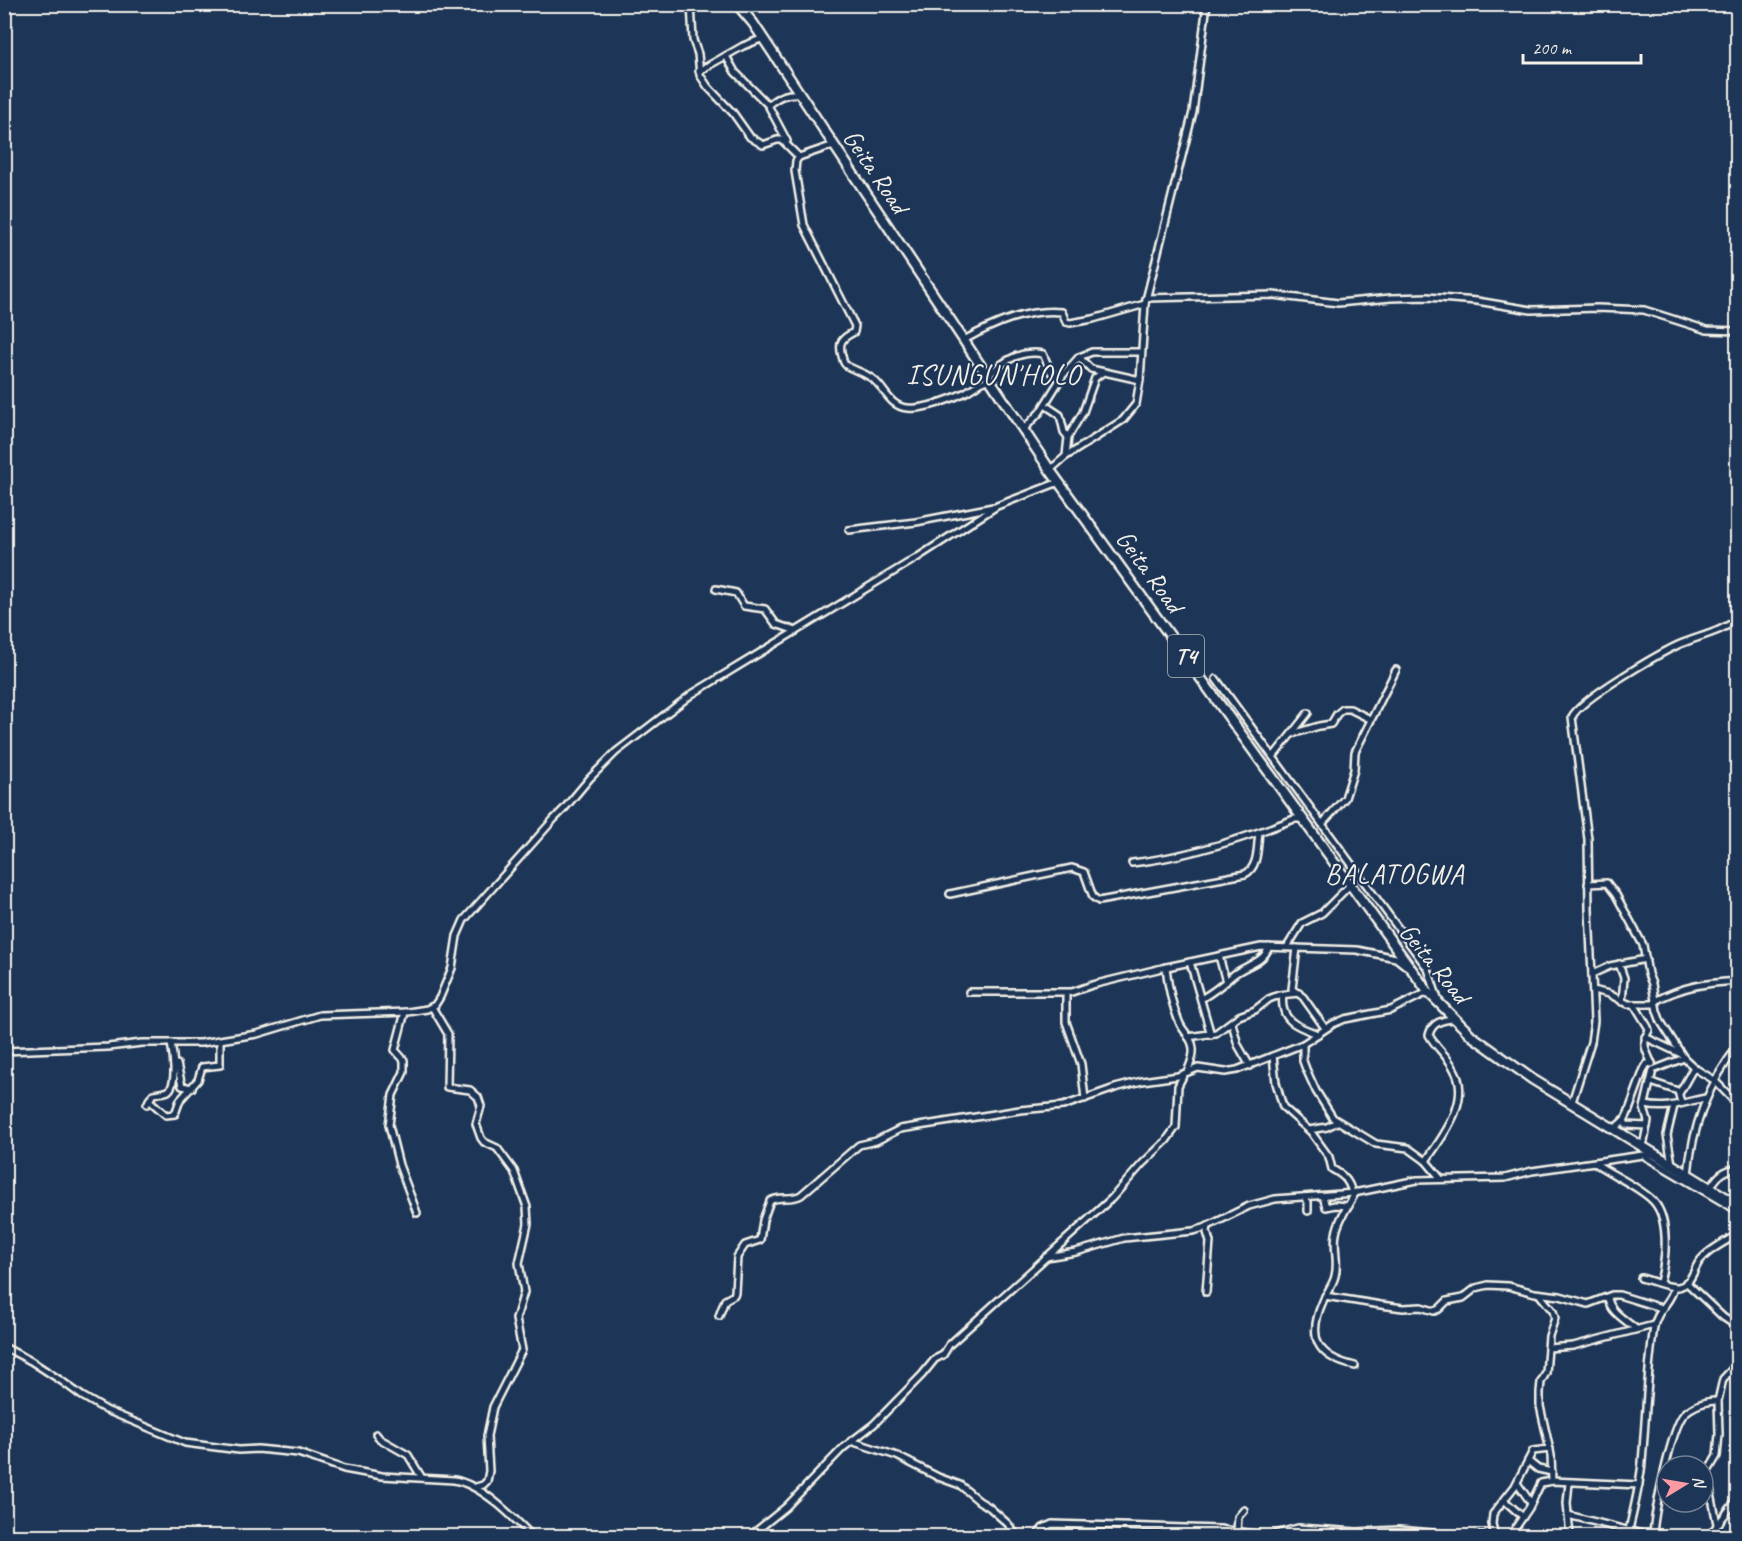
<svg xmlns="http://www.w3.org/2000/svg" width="1742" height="1541" font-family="Caveat,sans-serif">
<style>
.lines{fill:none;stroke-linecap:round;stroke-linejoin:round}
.minor-casing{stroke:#f4f1e8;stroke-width:10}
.highway-casing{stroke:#f4f1e8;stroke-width:13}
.minor{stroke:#1d3557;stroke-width:5}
.highway{stroke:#1d3557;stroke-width:8}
.labels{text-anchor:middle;stroke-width:4.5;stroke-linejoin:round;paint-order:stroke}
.shield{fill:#1d3557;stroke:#b4b9bc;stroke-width:1.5}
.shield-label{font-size:24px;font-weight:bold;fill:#f4f1e8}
.street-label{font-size:26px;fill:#f4f1e8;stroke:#1d3557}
.quarter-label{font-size:28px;letter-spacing:1.5px;fill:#f4f1e8;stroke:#1d3557}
</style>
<rect width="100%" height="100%" fill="#1d3557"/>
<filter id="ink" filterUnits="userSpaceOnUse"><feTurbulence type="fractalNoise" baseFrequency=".0167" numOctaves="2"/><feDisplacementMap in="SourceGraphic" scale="12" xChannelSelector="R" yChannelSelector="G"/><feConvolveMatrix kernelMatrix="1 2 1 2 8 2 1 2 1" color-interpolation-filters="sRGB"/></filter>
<g filter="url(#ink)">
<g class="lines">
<defs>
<g id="minor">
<path d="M691 4 693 40 698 54 700 75 708 87 733 113 750 137 763 145 777 140H782L799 157"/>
<path d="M726 56 735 72 768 105 787 141"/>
<path d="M699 71 743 46 761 39 763 40"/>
<path d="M768 105C779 96 786 93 800 94"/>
<path d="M835 147H828L799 157 796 161 795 171 804 225 855 326 854 332C842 338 838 342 842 356 843 359 843 363 846 365 852 370 865 372 874 380 886 390 890 407 908 408 923 410 952 399 966 392 973 388 982 380 990 380"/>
<path d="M1146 298 1273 295 1338 303 1391 298 1427 297 1477 301 1531 310 1598 308 1644 310 1707 330 1738 331"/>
<path d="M964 340C993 324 1028 308 1062 312L1066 322 1070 323 1093 319 1145 304"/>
<path d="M1079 357 1091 369 1140 380"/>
<path d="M988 376C1003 361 1021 349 1043 354L1051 372 1060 380"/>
<path d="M1045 405 1060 415 1064 432 1068 437"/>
<path d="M1023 430 1040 412 1063 375 1079 357 1092 352H1141"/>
<path d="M1066 456 1068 437 1083 412 1095 378 1102 373"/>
<path d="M1050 470 1065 457 1123 420 1136 404 1140 380 1145 304 1193 112 1207 4"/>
<path d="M849 530 916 522 993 507"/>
<path d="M716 589 736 593 744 606 765 609 776 624 796 631"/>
<path d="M1216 679 1428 969 1439 1002"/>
<path d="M1292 734 1319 726 1331 724 1337 714 1343 709H1350L1370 719"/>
<path d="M1273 757 1308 713"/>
<path d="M1322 824 1345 798 1354 770 1355 752 1396 670"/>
<path d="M1132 863C1186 857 1243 839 1294 819H1303"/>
<path d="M1588 884 1607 883 1616 895 1643 945 1648 974 1652 984 1657 1011 1661 1022 1684 1058 1696 1069 1714 1080 1738 1105"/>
<path d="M950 894 1072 868 1084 872 1093 897 1099 901 1245 874C1259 867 1257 846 1259 832"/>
<path d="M1287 947 1302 923 1322 913 1349 886 1351 887"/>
<path d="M1297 948 1292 989 1303 997 1325 1028"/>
<path d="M1219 956 1226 982"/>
<path d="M1190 962 1211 1035"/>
<path d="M1619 964 1624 978 1622 1002"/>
<path d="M1166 967C1168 986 1172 1006 1180 1024 1184 1032 1193 1039 1193 1049 1194 1057 1190 1065 1187 1072"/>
<path d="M1592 974 1610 966 1646 959"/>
<path d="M1593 990 1609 994 1628 1004H1655"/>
<path d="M969 992H1072L1092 985 1162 968 1261 947 1357 950 1396 958 1406 966"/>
<path d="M1066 993V1022L1081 1064 1085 1099"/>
<path d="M1283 995C1279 1021 1298 1027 1318 1034"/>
<path d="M1201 999C1213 992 1222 985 1232 976 1244 965 1263 964 1269 947"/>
<path d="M1655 1001C1683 986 1705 983 1738 981"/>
<path d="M1634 1004 1648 1027 1649 1030C1641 1044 1646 1050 1652 1064"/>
<path d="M432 1007 448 1034 447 1087 470 1090 478 1097 481 1106 476 1124 481 1138 484 1142 497 1148 514 1171 527 1207 528 1224 519 1263 524 1292 516 1319 522 1350 493 1407 487 1436 489 1471 487 1481 483 1485 476 1487"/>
<path d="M405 1012 395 1050 404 1060V1072L393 1095 389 1125 399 1165 417 1213"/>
<path d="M1232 1023 1238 1045 1250 1066"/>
<path d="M1188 1037 1216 1033 1239 1016 1255 1010 1269 999 1279 995 1299 993"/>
<path d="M1645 1037 1681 1054"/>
<path d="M1303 1044V1061L1306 1069 1316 1091 1333 1118 1376 1144 1408 1148 1426 1161 1441 1179"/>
<path d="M4 1051 108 1047 142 1043H201L257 1034 320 1015 408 1012 427 1009 435 1005 440 997 452 968 457 936 464 920 554 819 564 809 590 778 616 752 692 694 918 557 997 506 1059 482"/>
<path d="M1273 1056 1276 1083 1283 1107 1311 1132 1329 1157 1332 1169C1343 1175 1349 1180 1352 1193"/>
<path d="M177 1064 182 1086 192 1088"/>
<path d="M1651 1082 1678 1091 1681 1103"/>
<path d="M1680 1092 1694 1067"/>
<path d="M149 1100 166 1115 175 1114 180 1100 198 1080 202 1067 220 1065V1041"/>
<path d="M1572 1102 1591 1042 1594 1021 1589 909 1588 839 1572 717C1580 699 1659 654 1678 645 1699 636 1719 633 1738 619"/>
<path d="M147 1104 153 1094C157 1093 164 1093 168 1091 178 1084 173 1053 171 1043"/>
<path d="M1645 1105C1670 1110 1682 1102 1706 1098"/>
<path d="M1624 1120 1626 1125 1647 1126"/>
<path d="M1614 1129 1625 1119 1628 1113 1644 1069 1647 1064 1652 1063"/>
<path d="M1309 1130 1327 1127 1337 1122"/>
<path d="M1643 1146 1648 1121 1644 1108 1653 1070 1684 1058"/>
<path d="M1646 1157 1738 1211"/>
<path d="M1426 1161C1443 1136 1472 1100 1454 1069 1448 1056 1436 1048 1429 1035 1432 1023 1441 1020 1453 1019"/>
<path d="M1595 1163C1612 1175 1634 1184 1650 1198 1671 1215 1666 1259 1660 1282"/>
<path d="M1672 1164 1667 1135 1674 1106"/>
<path d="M1688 1175C1692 1127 1708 1084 1738 1046"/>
<path d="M1710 1189C1716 1177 1724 1168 1738 1169"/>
<path d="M1323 1196 1326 1207 1335 1205 1349 1206"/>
<path d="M1304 1197 1308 1202V1211"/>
<path d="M1046 1257 1076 1252 1124 1238 1193 1231 1204 1228 1249 1206 1275 1199 1354 1193 1417 1180 1505 1178 1532 1171 1643 1155H1653"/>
<path d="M1641 1278C1650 1280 1669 1288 1678 1287 1691 1285 1693 1271 1699 1262 1708 1250 1725 1242 1738 1234"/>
<path d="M1686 1282 1723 1317 1738 1327"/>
<path d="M1206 1292 1210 1242 1207 1232 1208 1226"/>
<path d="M1539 1294 1553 1311 1555 1318 1549 1336 1546 1373 1541 1382 1540 1392V1406L1551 1455 1552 1481"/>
<path d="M1325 1296 1381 1305 1403 1308 1421 1307 1434 1311 1439 1309 1447 1301 1463 1298 1476 1288 1488 1285 1508 1286 1535 1293 1560 1296 1588 1304 1612 1295H1619L1661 1308"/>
<path d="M1608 1297C1609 1312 1626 1320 1636 1329"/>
<path d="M719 1316 725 1300 734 1295 735 1292 737 1257 745 1245 760 1240 763 1220 770 1201C779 1195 791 1201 801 1195L859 1145 876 1141 900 1129 1020 1110 1063 1106 1115 1088 1142 1081 1178 1076 1198 1068 1225 1072 1237 1070 1303 1044 1333 1024 1345 1019 1391 1010 1428 992"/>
<path d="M4 1347 31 1361 63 1382 82 1396 106 1410 185 1443 239 1450 258 1449 298 1453 344 1469 382 1476 454 1480C482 1485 512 1516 532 1536"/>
<path d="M1548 1348 1573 1346 1654 1325"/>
<path d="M1355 1366C1316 1357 1307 1337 1323 1301 1326 1293 1333 1285 1335 1276 1339 1262 1333 1248 1336 1234 1338 1220 1349 1204 1356 1192"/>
<path d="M376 1434 380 1439 408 1455 422 1478"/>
<path d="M851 1441 897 1456 938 1477 960 1485 979 1501 989 1507 1008 1524 1017 1536"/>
<path d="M1528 1461 1538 1469 1552 1472"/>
<path d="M1517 1483 1531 1503"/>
<path d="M1569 1483 1567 1503 1570 1536"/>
<path d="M1505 1501 1523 1517"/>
<path d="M1568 1515 1650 1536"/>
<path d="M1717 1524 1707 1473 1717 1456 1719 1434 1718 1401 1723 1379 1738 1363"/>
<path d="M1629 1530C1634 1508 1640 1485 1642 1462 1646 1417 1647 1372 1654 1327 1657 1309 1672 1302 1674 1287"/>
<path d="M1237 1531 1238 1517 1244 1510"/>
<path d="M750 1536 786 1507 843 1448 874 1424 922 1375 935 1359 943 1355 949 1345 1112 1198 1142 1164 1166 1141 1176 1127 1178 1086 1184 1074"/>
<path d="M1037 1536 1043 1528 1052 1524 1220 1529 1268 1536 1298 1528 1357 1532 1399 1530 1466 1536"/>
<path d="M1476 1536H1483"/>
<path d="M1495 1536 1492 1524 1493 1514 1515 1486 1533 1451 1550 1449"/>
<path d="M1510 1536 1529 1508 1541 1483 1552 1481 1639 1485"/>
<path d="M1653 1536C1654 1514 1671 1429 1684 1414 1692 1406 1707 1400 1718 1401"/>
<path d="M1710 1536C1718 1522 1729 1511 1738 1498"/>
</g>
<path id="highway" d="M737 4 753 23 800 94 1050 470 1428 992 1472 1036 1532 1079 1738 1205"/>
</defs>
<!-- minor casing -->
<use href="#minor" class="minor-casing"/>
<!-- highway casing -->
<use href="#highway" class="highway-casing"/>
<!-- minor -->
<use href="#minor" class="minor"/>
<!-- highway -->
<use href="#highway" class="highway"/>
</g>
</g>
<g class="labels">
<!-- shield labels -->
<rect class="shield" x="1168" y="635" width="36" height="42" rx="4.5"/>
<g class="shield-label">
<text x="1186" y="664">T4</text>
</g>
<!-- street labels -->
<g class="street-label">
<text transform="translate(876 171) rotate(56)" y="9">Geita Road</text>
<text transform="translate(1150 571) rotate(54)" y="9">Geita Road</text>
<text transform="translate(1435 963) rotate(51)" y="9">Geita Road</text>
</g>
<!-- quarter labels -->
<g class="quarter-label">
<text x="994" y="384">ISUNGUN'HOLO</text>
<text x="1395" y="883">BALATOGWA</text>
</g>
</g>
<!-- margin -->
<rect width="1742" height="1541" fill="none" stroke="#1d3557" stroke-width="24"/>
<rect x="12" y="12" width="1718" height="1517" fill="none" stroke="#f4f1e8" stroke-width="2" filter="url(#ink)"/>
<!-- north arrow -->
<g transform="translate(1685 1484) rotate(79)"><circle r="28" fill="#1d3557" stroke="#738091" stroke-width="1.5"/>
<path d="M0-4.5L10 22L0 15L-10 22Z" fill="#ff9aa2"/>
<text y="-9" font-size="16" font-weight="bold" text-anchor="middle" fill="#f4f1e8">N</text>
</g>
<!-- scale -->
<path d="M1523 54v9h118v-9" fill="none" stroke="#f4f1e8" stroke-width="3"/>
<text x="1532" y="54" font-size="18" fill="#f4f1e8" stroke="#1d3557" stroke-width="4.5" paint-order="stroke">200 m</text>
</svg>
